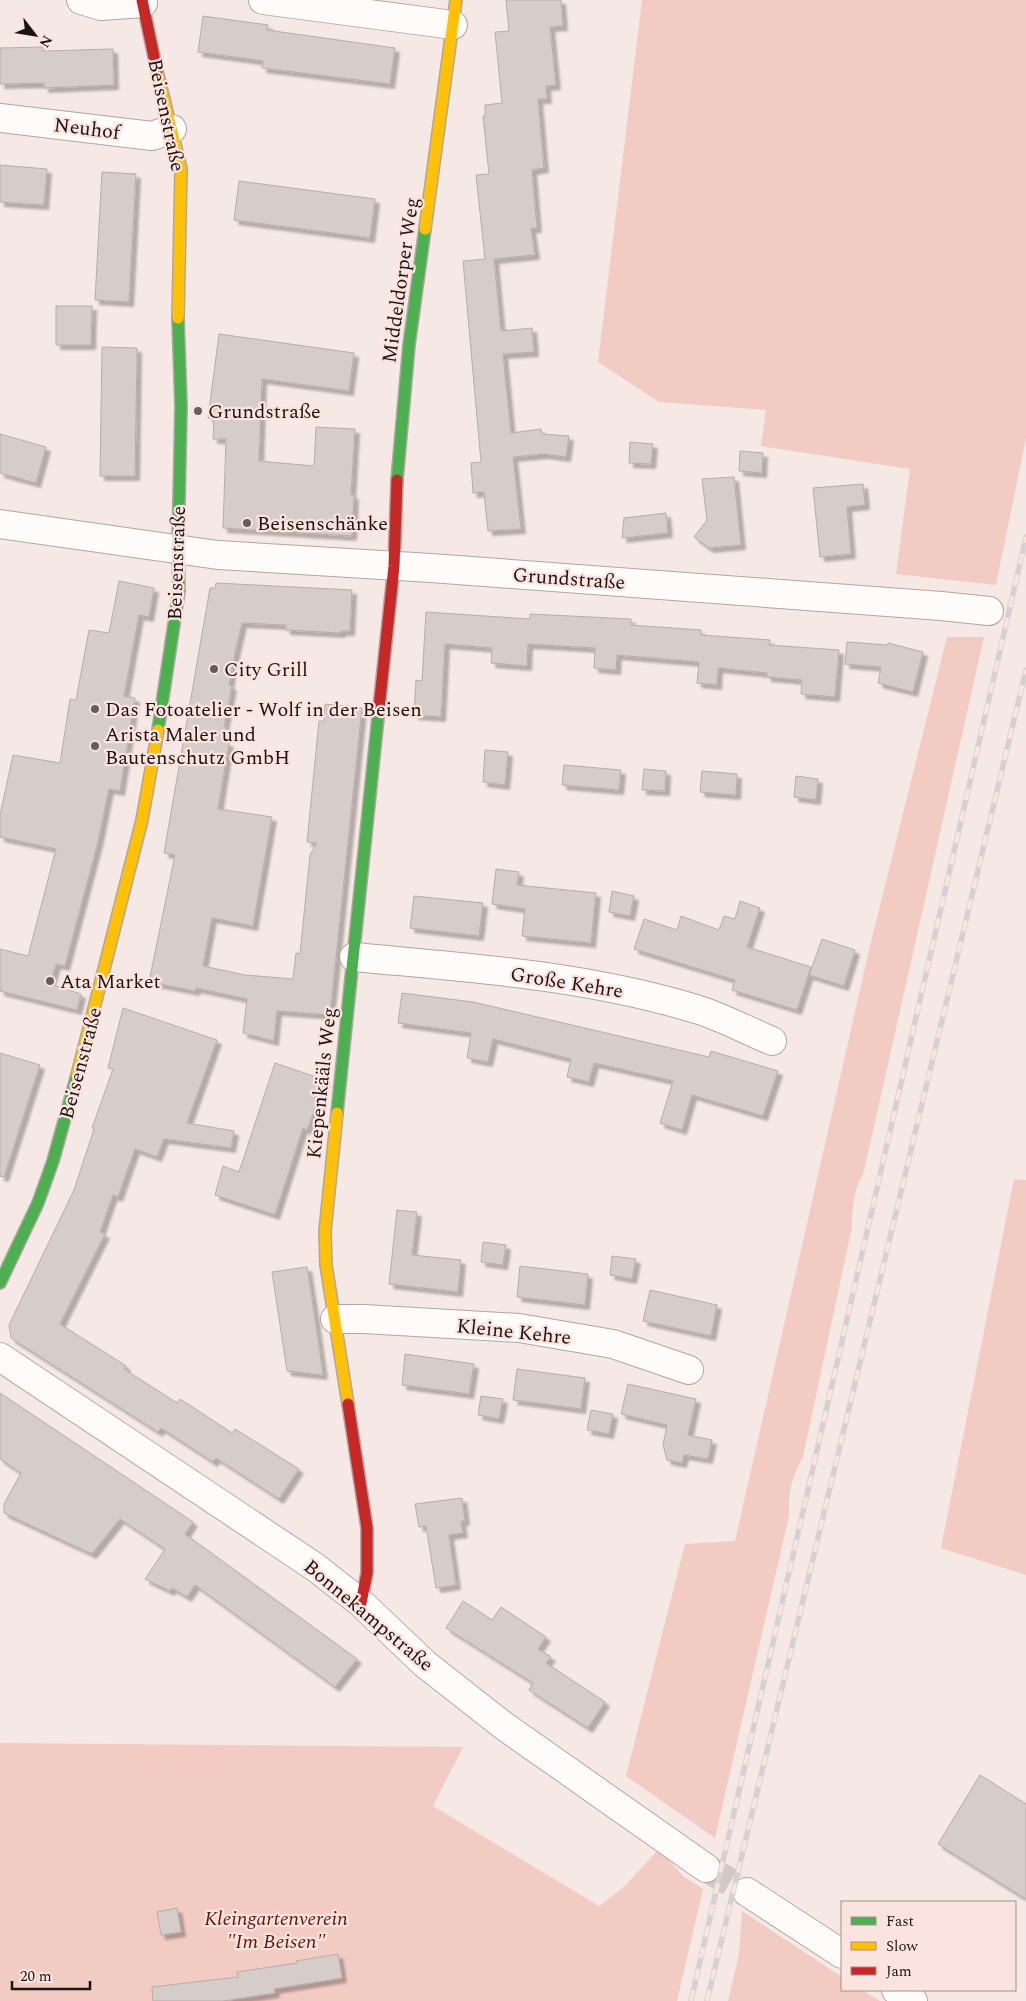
<svg xmlns="http://www.w3.org/2000/svg" width="1026" height="2001" font-family="Spectral,serif">
<style>
.green{fill:#f2cbc3}
.building{fill:#d6ccca;stroke:#b6adaa;filter:url(#shadow)}
.lines{fill:none;stroke-linecap:round;stroke-linejoin:round}
.street-tunnel{stroke:#d4c8c5;stroke-width:28;stroke-dasharray:28 14;stroke-linecap:butt}
.street-casing{stroke:#b0a7a4;stroke-width:30}
.fast-casing{stroke:#b0a7a4;stroke-width:14}
.slow-casing{stroke:#b0a7a4;stroke-width:14}
.jam-casing{stroke:#b0a7a4;stroke-width:14}
.street{stroke:#fefcfb;stroke-width:28}
.fast{stroke:#4caf50;stroke-width:11}
.slow{stroke:#ffc107;stroke-width:11}
.jam{stroke:#c62828;stroke-width:11}
.rail-casing{stroke:#d5d1d0;stroke-width:5.5}
.rail{stroke:#fbe3df;stroke-width:4;stroke-dasharray:11;stroke-linecap:butt}
.poi-dot{fill:#675e5c;stroke:#fbe3df;stroke-width:2}
.labels{text-anchor:middle;stroke-width:4.5;stroke-linejoin:round;paint-order:stroke}
.street-label{font-size:20px;fill:#1b1412;stroke:#fbe3df}
.poi-label{font-size:20px;fill:#1b1412;stroke:#fbe3df;text-anchor:start}
.park-label{font-size:20px;font-style:italic;fill:#61140b;stroke:#fbe3df}
</style>
<defs>
<filter id="shadow"><feDropShadow dx="4.5" dy="4.5" stdDeviation="1" flood-color="#0004"/></filter>
</defs>
<rect width="100%" height="100%" fill="#f5e8e5"/>
<!-- green -->
<g class="green">
<path d="M642 0H1026V438L996 585 896 574 910 469 761 446 766 410 659 402 598 362Z"/>
<path d="M947 637H984L864 1171C854 1191 852 1205 852 1227L803 1457C791 1479 788 1491 789 1516L715 1838 626 1776 685 1544 735 1541 869 950Z"/>
<path d="M1014 1179 1026 1180V1575L941 1548Z"/>
<path d="M0 1743 463 1747 433 1806 599 1906 624 1887 659 1849 684 1877 703 1889 677 2001H0Z"/>
<path d="M742 1911 842 1977V1990H862L880 2001H728L739 1954Z"/>
</g>
<!-- building -->
<g class="building">
<path d="M506 0H561L563 26 550 27 556 85 546 86 547 99H538L544 168 532 170 537 228H531L535 255 494 259 501 331 532 328 534 352 503 354 511 433 541 429 542 434 569 436 566 457 543 454 513 457 521 529 488 531 484 492 473 493 471 463 481 462 463 261 485 259 476 175 489 174 483 116H485V105L502 103 495 32 509 31Z"/>
<path d="M203 16 268 25 267 30 395 48 390 84 262 68 263 61 198 52Z"/>
<path d="M43 47V51L113 49 114 85 44 88V83L0 84V48Z"/>
<path d="M0 165 47 169 44 205 0 202Z"/>
<path d="M102 172 136 174 129 302 95 300Z"/>
<path d="M239 181 375 199 370 238 234 220Z"/>
<path d="M56 306H92L91 345H56Z"/>
<path d="M219 334 354 353 349 391 262 379 259 461 314 466 316 427 355 429 351 495H354L352 536 223 528 226 439H213L214 418H208Z"/>
<path d="M102 347 137 348 135 476H100Z"/>
<path d="M0 434 46 447 36 483 0 473Z"/>
<path d="M630 442 653 444 651 464 629 463Z"/>
<path d="M740 451 763 453 762 473 739 471Z"/>
<path d="M734 477 741 545 709 548 694 537 707 520 702 479Z"/>
<path d="M863 484 865 505 847 507 851 554 820 557 813 488Z"/>
<path d="M666 513 668 533 622 538 624 518Z"/>
<path d="M119 581 154 588 149 617 139 615 124 696 135 698 120 791 109 789 98 842 65 966 56 964 50 984 81 994 77 1010 0 991V949L28 956 56 849 0 837V815L13 755 60 763 70 699 76 700 89 630 109 633Z"/>
<path d="M216 583 352 590 350 631H341V633L286 630V625L242 623 235 653 229 685 232 686 224 727H226L224 741 229 743 218 809 272 817 253 926 212 918 203 966 245 975 293 979 296 953 300 954 310 855 317 843 307 842 319 721H324L325 704 362 708 330 1015 277 1011 274 1041 243 1033 247 999 196 988 195 991 149 982 175 855 164 853 210 588H215Z"/>
<path d="M426 612 530 619V614L631 619V625L701 630V635L770 640 769 645 839 650 835 697 801 694 802 680 767 677V673L718 668 717 685 697 683 699 662 617 655 616 670 594 668 595 648 528 644 527 666 491 663 492 648 445 644 441 717 414 715 416 680 422 681Z"/>
<path d="M847 642 887 645 888 643 923 652 913 692 878 683 881 667 845 664Z"/>
<path d="M485 750 508 752 505 785 483 782Z"/>
<path d="M564 765 621 770 619 790 562 785Z"/>
<path d="M644 769 666 771 665 791 642 790Z"/>
<path d="M702 771 737 774 736 795 700 792Z"/>
<path d="M796 776 818 779 816 800 794 797Z"/>
<path d="M496 869 519 872 517 885 596 893 591 943 522 936 525 909 492 904Z"/>
<path d="M612 891 634 896 630 916 609 912Z"/>
<path d="M414 896 483 903 479 936 410 928Z"/>
<path d="M740 901 760 908 747 947 811 967 797 1010 732 990 735 980 634 949 644 919 677 930 681 916 719 930 724 916 735 919Z"/>
<path d="M822 939 855 950 844 986 809 975Z"/>
<path d="M402 993 473 1002 709 1057 711 1051 778 1071 763 1116 692 1095 682 1130 660 1123 673 1081 594 1063 589 1082 567 1077 571 1059 493 1039 488 1062 467 1058 471 1033 398 1023Z"/>
<path d="M123 1008 217 1040 187 1123 234 1131 231 1148 164 1139 157 1157 135 1149 118 1197 113 1195 100 1232 105 1234 60 1324 126 1366 124 1369 177 1403 180 1399 232 1433 235 1429 299 1469 279 1499 216 1458 213 1462 161 1428 158 1432 11 1338 9 1325 74 1190 94 1129 92 1128 113 1069 108 1068Z"/>
<path d="M0 1053 40 1065 4 1177 0 1176Z"/>
<path d="M275 1063 325 1080 307 1130 303 1128 275 1215 215 1195 223 1166 239 1172Z"/>
<path d="M397 1210 417 1212 412 1255 461 1260 458 1292 389 1284Z"/>
<path d="M483 1242 506 1245 503 1265 481 1262Z"/>
<path d="M612 1256 636 1259 632 1279 610 1275Z"/>
<path d="M520 1266 588 1274 585 1305 517 1297Z"/>
<path d="M307 1267 316 1325 323 1375 287 1371 272 1272Z"/>
<path d="M650 1290 717 1305 711 1336 643 1321Z"/>
<path d="M405 1354 474 1364 469 1394 402 1385Z"/>
<path d="M517 1369 585 1378 581 1409 513 1400Z"/>
<path d="M628 1384 696 1399 688 1435 712 1440 708 1459 684 1455 682 1463 667 1460 663 1445 667 1425 621 1414Z"/>
<path d="M0 1393 193 1522 185 1534 357 1659 335 1687 195 1585 187 1597 172 1588 170 1591 145 1579 165 1549 120 1519 92 1554 4 1513V1504L21 1473 0 1459Z"/>
<path d="M481 1396 503 1399 499 1419 478 1415Z"/>
<path d="M591 1410 613 1414 609 1434 587 1430Z"/>
<path d="M462 1498 465 1521H461L463 1533 449 1535 456 1585 436 1588 426 1526 419 1527 415 1504Z"/>
<path d="M463 1601 492 1620 501 1607 546 1637 538 1649 551 1657 546 1663 605 1702 588 1728 529 1690 533 1683 446 1628Z"/>
<path d="M980 1775 1026 1804V1899L938 1844Z"/>
<path d="M177 1908 181 1932 161 1935 157 1912Z"/>
<path d="M338 1954 342 1978 274 1989 275 1993 223 2001H153L152 1987 238 1977 237 1972 297 1963 296 1961Z"/>
</g>
<g class="lines">
<!-- street-tunnel -->
<path class="street-tunnel" d="M706 1868 747 1892"/>
<defs>
<g id="street">
<path d="M81 0 101 6 143 3"/>
<path d="M263 0 453 25"/>
<path d="M0 118 152 136 172 129"/>
<path d="M0 524 218 555 431 568 941 606 989 611"/>
<path d="M354 957C469 968 587 975 699 1010 724 1018 748 1031 772 1041"/>
<path d="M335 1319H364L519 1328 613 1344 689 1370"/>
<path d="M0 1357 315 1567 361 1603 425 1664 504 1726 706 1868"/>
<path d="M747 1892 842 1954"/>
<path d="M896 1990 913 2001"/>
</g>
<g id="fast">
<path d="M397 480 409 345 425 229"/>
<path d="M158 730 179 591 178 549 181 407 178 318"/>
<path d="M337 1113 379 708"/>
<path d="M0 1283 38 1203 53 1161 77 1075"/>
</g>
<g id="slow">
<path d="M157 71 181 169 178 318"/>
<path d="M425 229 456 0"/>
<path d="M77 1075 142 820 158 730"/>
<path d="M337 1113 325 1231 326 1265 348 1404"/>
</g>
<g id="jam">
<path d="M142 0 157 71"/>
<path d="M379 708 394 566 397 480"/>
<path d="M348 1404 367 1528V1573L361 1603"/>
</g>
</defs>
<!-- street casing -->
<use href="#street" class="street-casing"/>
<!-- fast casing -->
<use href="#fast" class="fast-casing"/>
<!-- slow casing -->
<use href="#slow" class="slow-casing"/>
<!-- jam casing -->
<use href="#jam" class="jam-casing"/>
<!-- street -->
<use href="#street" class="street"/>
<!-- fast -->
<use href="#fast" class="fast"/>
<!-- slow -->
<use href="#slow" class="slow"/>
<!-- jam -->
<use href="#jam" class="jam"/>
<defs>
<g id="rail">
<path d="M691 2001 1026 537"/>
<path d="M707 2001 1026 670"/>
</g>
</defs>
<!-- rail casing -->
<use href="#rail" class="rail-casing"/>
<!-- rail -->
<use href="#rail" class="rail"/>
</g>
<!-- markers -->
<g class="poi-dot">
<circle cx="198" cy="411" r="5"/>
<circle cx="247" cy="523" r="5"/>
<circle cx="214" cy="669" r="5"/>
<circle cx="95" cy="709" r="5"/>
<circle cx="95" cy="746" r="5"/>
<circle cx="50" cy="981" r="5"/>
</g>
<g class="labels">
<!-- street labels -->
<g class="street-label">
<text transform="translate(167 115) rotate(78)" y="7">Beisenstraße</text>
<text transform="translate(87 128) rotate(7)" y="7">Neuhof</text>
<text transform="translate(400 280) rotate(-82)" y="7">Middeldorper Weg</text>
<text transform="translate(176 563) rotate(-88)" y="7">Beisenstraße</text>
<text transform="translate(569 578) rotate(4)" y="7">Grundstraße</text>
<text transform="translate(567 982) rotate(9)" y="7">Große Kehre</text>
<text transform="translate(80 1063) rotate(-75)" y="7">Beisenstraße</text>
<text transform="translate(321 1083) rotate(-84)" y="7">Kiepenkääls Weg</text>
<text transform="translate(514 1331) rotate(6)" y="7">Kleine Kehre</text>
<text transform="translate(369 1615) rotate(40)" y="7">Bonnekampstraße</text>
</g>
<!-- poi labels -->
<g class="poi-label">
<text x="208" y="418">Grundstraße</text>
<text x="257" y="530">Beisenschänke</text>
<text x="224" y="676">City Grill</text>
<text x="105" y="716">Das Fotoatelier - Wolf in der Beisen</text>
<text x="105" y="741">Arista Maler und<tspan x="105" dy="23">Bautenschutz GmbH</tspan></text>
<text x="60" y="988">Ata Market</text>
</g>
<!-- park labels -->
<g class="park-label">
<text x="276" y="1925">Kleingartenverein<tspan x="276" dy="23">"Im Beisen"</tspan></text>
</g>
</g>
<!-- legend -->
<rect x="841" y="1901" width="175" height="90" fill="#fbe3df" stroke="#a1908d"/>
<rect x="851" y="1917" width="25" height="8" fill="#4caf50" stroke="#a1908d"/>
<text x="886" y="1926" font-size="15" fill="#1b1412">Fast</text>
<rect x="851" y="1942" width="25" height="8" fill="#ffc107" stroke="#a1908d"/>
<text x="886" y="1951" font-size="15" fill="#1b1412">Slow</text>
<rect x="851" y="1967" width="25" height="8" fill="#c62828" stroke="#a1908d"/>
<text x="886" y="1976" font-size="15" fill="#1b1412">Jam</text>
<!-- north arrow -->
<g transform="translate(35 35) rotate(121)" stroke="#fbe3df" stroke-width="4" paint-order="stroke">
<path d="M0-4L9 19L0 12L-9 19Z" fill="#1b1412"/>
<text y="-8" font-size="14" font-weight="bold" text-anchor="middle" fill="#1b1412">N</text>
</g>
<!-- scale -->
<path d="M12 1981v8h78v-8" fill="none" stroke="#1b1412" stroke-width="2.5"/>
<text x="20" y="1981" font-size="15" fill="#1b1412" stroke="#fbe3df" stroke-width="4" paint-order="stroke">20 m</text>
</svg>
